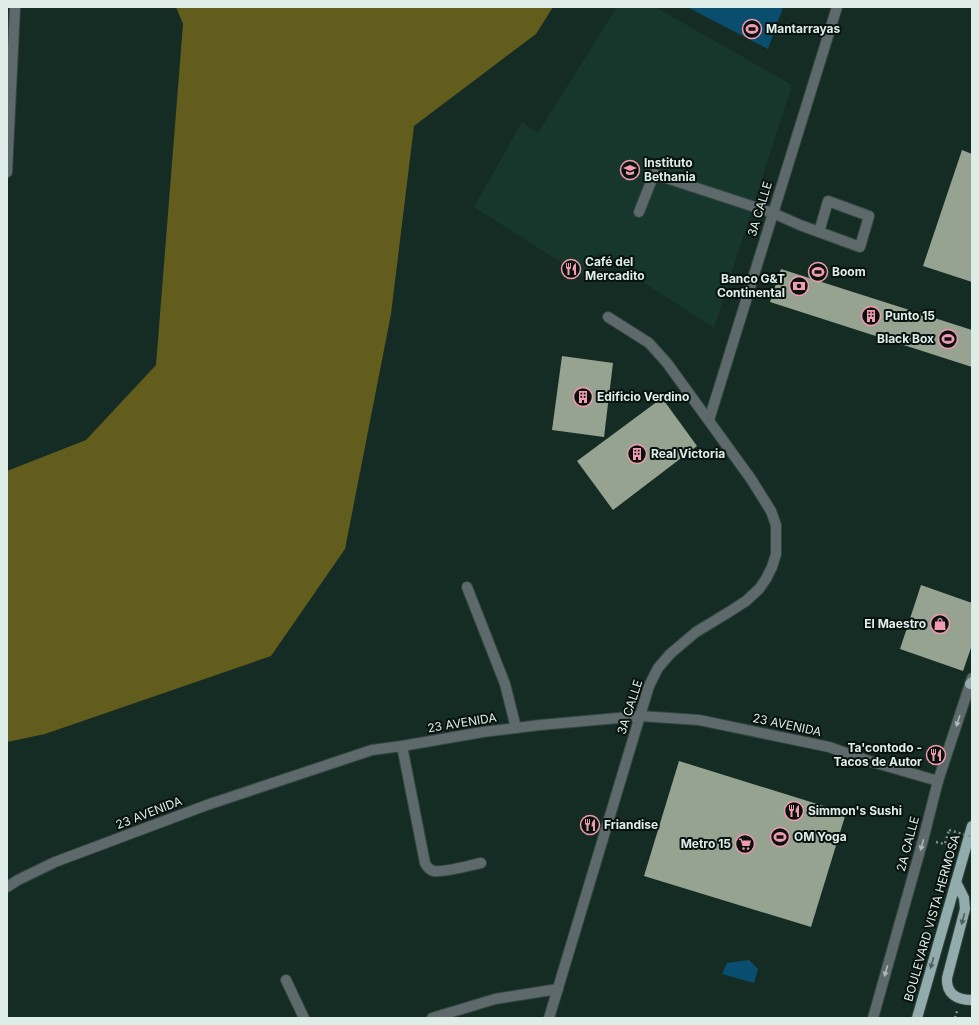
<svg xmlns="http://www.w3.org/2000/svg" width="979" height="1025" font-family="Inter,sans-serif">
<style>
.built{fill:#17372d}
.forest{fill:#625c1d}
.water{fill:#0a4e6f}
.building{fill:#95a390}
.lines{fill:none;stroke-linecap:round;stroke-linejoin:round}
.minor-casing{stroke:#31473f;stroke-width:12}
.major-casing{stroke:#31473f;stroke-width:12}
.path{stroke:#7f918b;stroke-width:2.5;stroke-dasharray:2 3;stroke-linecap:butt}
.minor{stroke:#5d696a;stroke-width:10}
.major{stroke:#92abad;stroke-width:10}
.path-bridge{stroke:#7f918b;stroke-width:2.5;stroke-dasharray:2 3;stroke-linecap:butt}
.oneway{fill:#abb8b6}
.oneway2{fill:#4d5e5e}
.labels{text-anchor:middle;stroke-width:4;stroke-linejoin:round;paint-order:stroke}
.poi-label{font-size:12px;font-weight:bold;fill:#dfede8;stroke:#08120f;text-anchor:start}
.street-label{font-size:12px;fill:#dfede8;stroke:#08120f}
</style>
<rect width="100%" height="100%" fill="#152c24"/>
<!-- built -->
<path class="built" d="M617 7H655L792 85 714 328 598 253 584 277 474 207 522 122 538 133Z"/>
<!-- forest -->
<path class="forest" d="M176 7H553L536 34 414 126 391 314 345 549 271 656 45 734 7 742V471L86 440 156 365 183 24Z"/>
<!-- water -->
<g class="water">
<path d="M690 7H783L768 49 689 8Z"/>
<path d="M749 960 758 969 754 983 722 974 727 963Z"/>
</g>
<!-- building -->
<g class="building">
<path d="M962 150 972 154V282L923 266Z"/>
<path d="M781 269 972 330V367L770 302Z"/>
<path d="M562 356 613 363 604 437 552 430Z"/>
<path d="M662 398 697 446 613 510 577 461Z"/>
<path d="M921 585 972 603V645L963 671 900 649Z"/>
<path d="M679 761 846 813 811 927 644 876Z"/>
</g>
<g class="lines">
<defs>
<g id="minor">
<path d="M7 172 15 7"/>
<path d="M639 212 654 174 773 213 800 225 860 247 869 216 828 201 819 232"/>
<path d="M709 420 837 7"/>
<path d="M467 587 505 684 516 728"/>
<path d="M402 746 425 863C427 867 429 870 434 871 443 873 471 865 481 863"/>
<path d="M7 887 18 880 55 862 207 805 372 750 402 746 483 732 540 725 640 716 699 720 829 747 869 761 938 781"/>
<path d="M286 980 304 1018"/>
<path d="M432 1018 495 999 558 989"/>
<path d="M549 1018 649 686 658 668 670 654 696 632 729 612 746 601 759 589 766 579 772 567 776 554V525L771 511 751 479 667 363 649 343 608 317"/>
<path d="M873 1018 923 840 938 781 972 678"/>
</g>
<g id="major">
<path d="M970 684 972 682"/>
<path d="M956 882 964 898 965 909 947 978C946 994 957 1000 972 1000"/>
<path d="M917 1018 972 826"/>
</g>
</defs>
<!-- minor casing -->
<use href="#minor" class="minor-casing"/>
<!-- major casing -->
<use href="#major" class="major-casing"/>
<!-- path -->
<g class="path">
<path d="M936 842 953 846"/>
<path d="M945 843 949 830"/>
<path d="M955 1018 957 1011"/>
</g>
<!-- minor -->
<use href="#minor" class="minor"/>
<!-- major -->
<use href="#major" class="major"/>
<!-- path-bridge -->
<path class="path-bridge" d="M949 830 972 837"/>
</g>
<!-- one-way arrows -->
<defs><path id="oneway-solid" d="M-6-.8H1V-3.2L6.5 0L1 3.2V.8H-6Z"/></defs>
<g class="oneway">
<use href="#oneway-solid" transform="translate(958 721) rotate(108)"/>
<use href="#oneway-solid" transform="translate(922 845) rotate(106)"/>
<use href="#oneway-solid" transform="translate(886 971) rotate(106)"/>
</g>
<g class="oneway2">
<use href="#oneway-solid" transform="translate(963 919) rotate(105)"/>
<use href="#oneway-solid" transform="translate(932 963) rotate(106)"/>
</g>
<!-- icons -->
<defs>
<symbol id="stadium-ring" viewBox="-11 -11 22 22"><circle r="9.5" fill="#08120f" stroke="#f29aaf" stroke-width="1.5"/><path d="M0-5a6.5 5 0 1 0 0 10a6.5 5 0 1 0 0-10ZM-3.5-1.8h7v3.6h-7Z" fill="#f29aaf"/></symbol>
<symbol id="university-ring" viewBox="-11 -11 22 22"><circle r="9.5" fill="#08120f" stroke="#f29aaf" stroke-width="1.5"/><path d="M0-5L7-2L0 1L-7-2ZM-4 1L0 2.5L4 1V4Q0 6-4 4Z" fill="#f29aaf"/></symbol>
<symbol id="restaurant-ring" viewBox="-11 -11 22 22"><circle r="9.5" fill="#08120f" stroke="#f29aaf" stroke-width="1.5"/><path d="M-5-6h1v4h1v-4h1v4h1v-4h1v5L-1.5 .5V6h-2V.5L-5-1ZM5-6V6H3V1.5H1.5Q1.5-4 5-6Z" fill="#f29aaf"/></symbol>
<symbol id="bank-ring" viewBox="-11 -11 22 22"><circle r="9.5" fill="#08120f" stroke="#f29aaf" stroke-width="1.5"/><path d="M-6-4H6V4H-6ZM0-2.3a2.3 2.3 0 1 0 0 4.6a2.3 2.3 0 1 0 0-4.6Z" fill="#f29aaf"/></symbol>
<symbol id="building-ring" viewBox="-11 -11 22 22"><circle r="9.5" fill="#08120f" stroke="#f29aaf" stroke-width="1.5"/><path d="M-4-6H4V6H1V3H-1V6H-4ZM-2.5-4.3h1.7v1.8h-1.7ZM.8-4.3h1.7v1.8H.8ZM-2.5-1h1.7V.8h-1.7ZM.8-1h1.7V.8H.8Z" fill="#f29aaf"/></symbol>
<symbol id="shop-ring" viewBox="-11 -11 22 22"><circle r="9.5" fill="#08120f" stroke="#f29aaf" stroke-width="1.5"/><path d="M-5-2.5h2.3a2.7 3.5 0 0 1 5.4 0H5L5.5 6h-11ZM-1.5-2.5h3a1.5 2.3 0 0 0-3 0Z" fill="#f29aaf"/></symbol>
<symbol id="supermarket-ring" viewBox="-11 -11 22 22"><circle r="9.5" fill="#08120f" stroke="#f29aaf" stroke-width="1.5"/><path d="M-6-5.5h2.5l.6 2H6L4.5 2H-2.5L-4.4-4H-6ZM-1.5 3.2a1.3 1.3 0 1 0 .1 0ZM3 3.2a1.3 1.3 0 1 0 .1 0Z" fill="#f29aaf"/></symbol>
</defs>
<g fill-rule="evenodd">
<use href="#stadium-ring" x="741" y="18" width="22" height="22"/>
<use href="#university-ring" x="619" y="159" width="22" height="22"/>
<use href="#restaurant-ring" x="560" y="258" width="22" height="22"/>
<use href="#stadium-ring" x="807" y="261" width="22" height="22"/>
<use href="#bank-ring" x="788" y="275" width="22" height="22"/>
<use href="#building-ring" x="860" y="305" width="22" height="22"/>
<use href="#stadium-ring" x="937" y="328" width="22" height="22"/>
<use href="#building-ring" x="572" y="386" width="22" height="22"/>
<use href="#building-ring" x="626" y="443" width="22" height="22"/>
<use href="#shop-ring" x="929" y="613" width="22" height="22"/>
<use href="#restaurant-ring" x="925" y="744" width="22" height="22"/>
<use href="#restaurant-ring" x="783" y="800" width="22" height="22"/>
<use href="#restaurant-ring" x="579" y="814" width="22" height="22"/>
<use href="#stadium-ring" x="769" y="826" width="22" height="22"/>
<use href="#supermarket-ring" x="734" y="833" width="22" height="22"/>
</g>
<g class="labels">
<!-- poi labels -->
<g class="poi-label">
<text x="766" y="33">Mantarrayas</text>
<text x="644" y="167">Instituto<tspan x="644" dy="14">Bethania</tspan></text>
<text x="585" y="266">Café del<tspan x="585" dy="14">Mercadito</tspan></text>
<text x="832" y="276">Boom</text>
<text x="785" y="283" text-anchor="end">Banco G&amp;T<tspan x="785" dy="14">Continental</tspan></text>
<text x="885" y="320">Punto 15</text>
<text x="934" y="343" text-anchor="end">Black Box</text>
<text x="597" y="401">Edificio Verdino</text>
<text x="651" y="458">Real Victoria</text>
<text x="926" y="628" text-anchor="end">El Maestro</text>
<text x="922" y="752" text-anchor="end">Ta'contodo -<tspan x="922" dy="14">Tacos de Autor</tspan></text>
<text x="808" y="815">Simmon's Sushi</text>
<text x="604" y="829">Friandise</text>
<text x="794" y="841">OM Yoga</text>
<text x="731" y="848" text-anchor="end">Metro 15</text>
</g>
<!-- street labels -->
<g class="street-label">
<text transform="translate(760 209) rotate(-73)" y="4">3A CALLE</text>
<text transform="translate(630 707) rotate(-72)" y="4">3A CALLE</text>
<text transform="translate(462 723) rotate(-9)" y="4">23 AVENIDA</text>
<text transform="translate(787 725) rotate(12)" y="4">23 AVENIDA</text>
<text transform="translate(149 813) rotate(-21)" y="4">23 AVENIDA</text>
<text transform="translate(908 844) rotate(-75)" y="4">2A CALLE</text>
<text transform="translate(932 918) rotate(-74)" y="4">BOULEVARD VISTA HERMOSA</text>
</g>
</g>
<!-- border -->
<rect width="979" height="1025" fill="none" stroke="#dfede8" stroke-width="16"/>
</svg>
